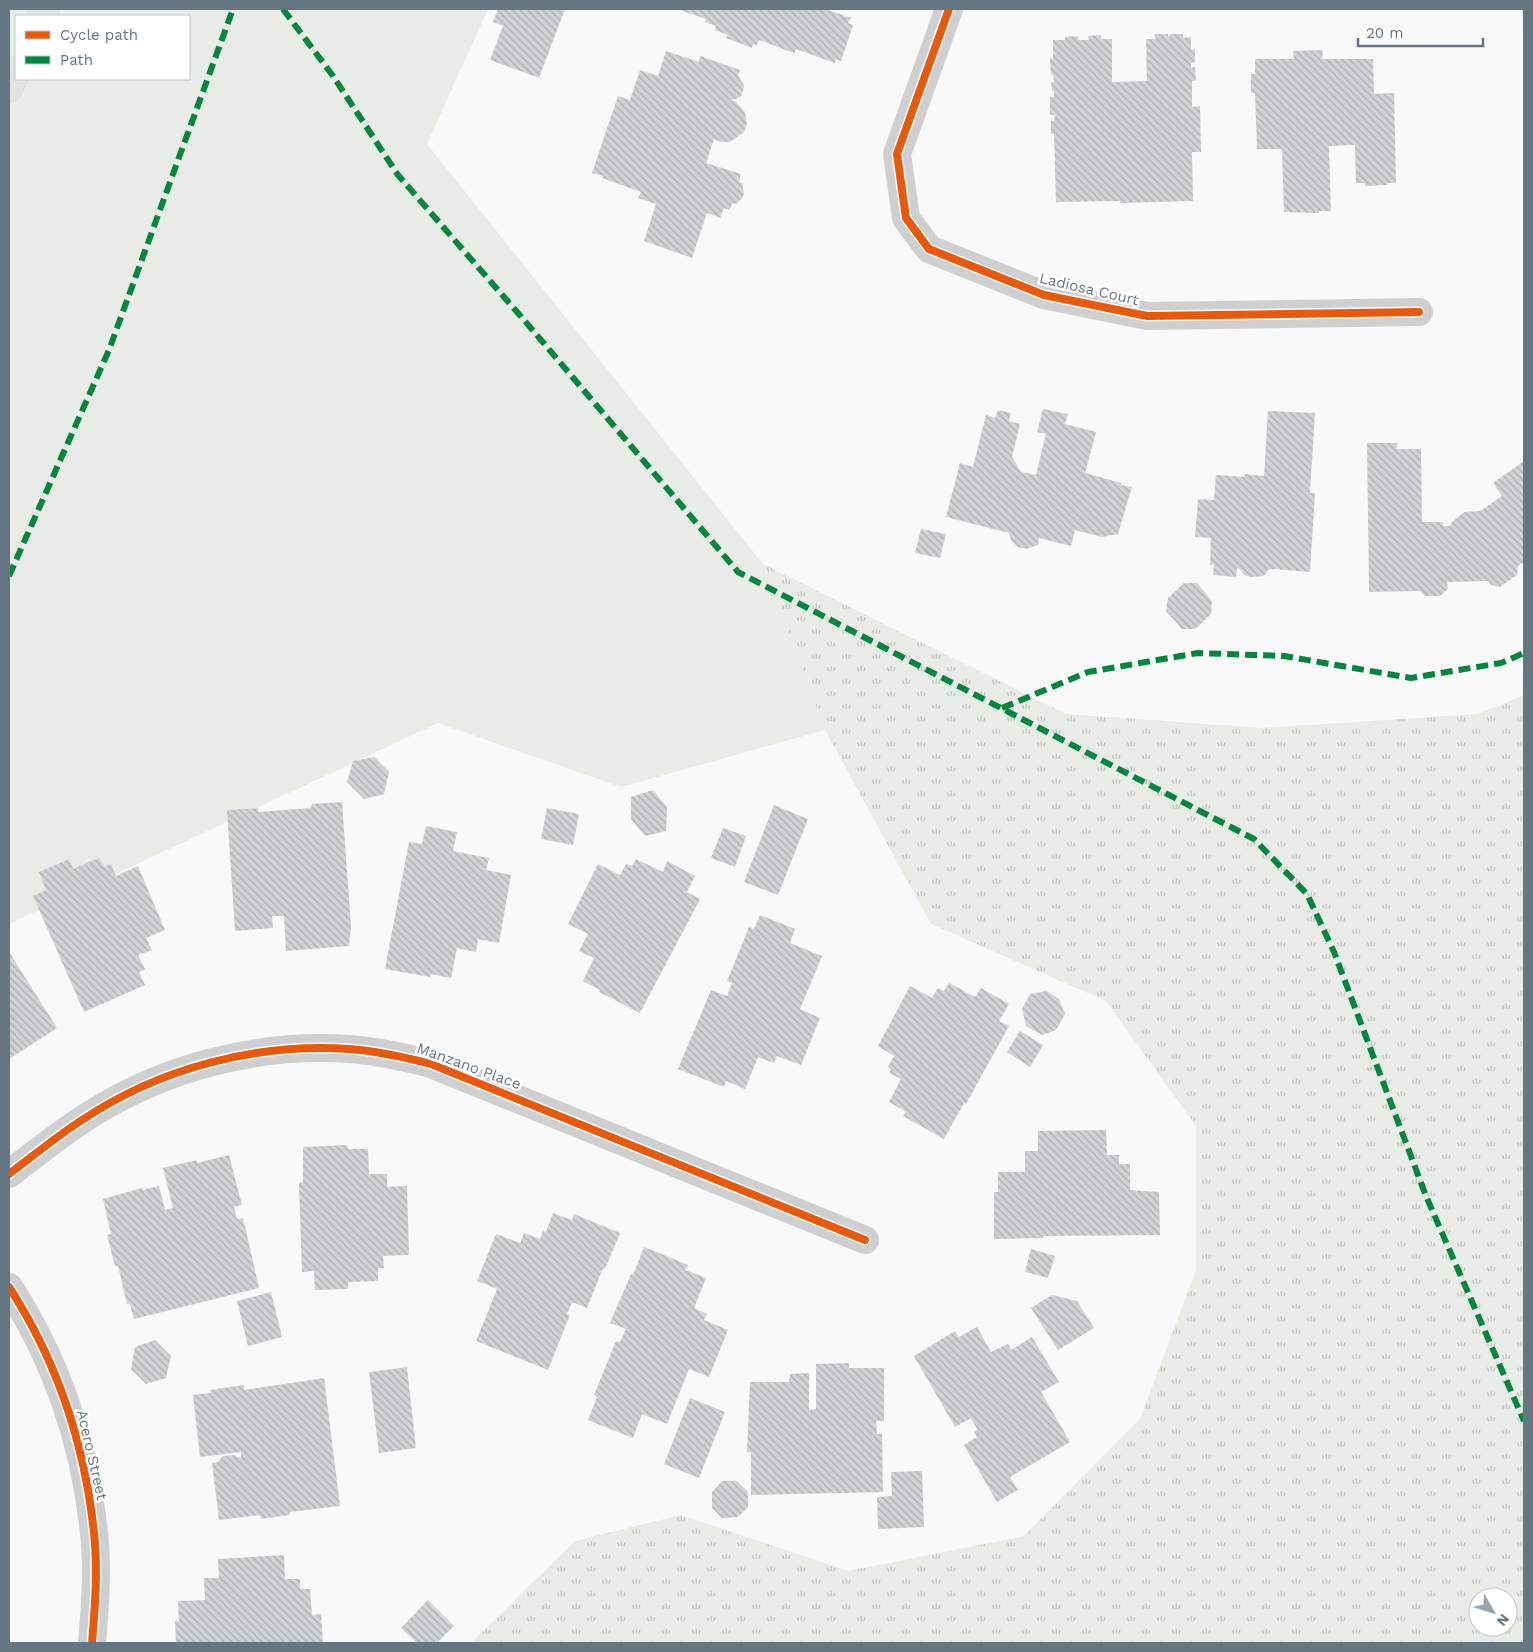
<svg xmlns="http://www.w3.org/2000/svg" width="1533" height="1652" font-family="'Work Sans',sans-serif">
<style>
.grass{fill:#e8ebe6;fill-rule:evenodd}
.park{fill:url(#park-tufts);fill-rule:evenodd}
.building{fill:url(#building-back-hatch)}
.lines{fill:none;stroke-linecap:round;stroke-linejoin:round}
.secondary-casing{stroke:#d5d6d7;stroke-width:29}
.street{stroke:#cecfd0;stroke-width:28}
.secondary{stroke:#e1e2e2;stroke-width:28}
.quiet{stroke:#00873e;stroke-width:6;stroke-dasharray:12 6;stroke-linecap:butt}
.cycleway-casing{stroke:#fff;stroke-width:11}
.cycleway{stroke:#e8590c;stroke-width:8}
.labels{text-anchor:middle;stroke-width:5;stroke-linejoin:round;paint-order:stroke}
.street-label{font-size:15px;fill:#657683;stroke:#fff}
</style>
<defs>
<pattern id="park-tufts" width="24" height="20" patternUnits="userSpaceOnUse" patternTransform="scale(1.25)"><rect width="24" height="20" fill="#e8ebe6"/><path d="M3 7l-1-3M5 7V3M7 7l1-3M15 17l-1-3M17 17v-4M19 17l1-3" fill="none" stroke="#c0c3c0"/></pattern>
<pattern id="building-back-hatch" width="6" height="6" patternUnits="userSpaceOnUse" patternTransform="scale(1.25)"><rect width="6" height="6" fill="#d0d2d3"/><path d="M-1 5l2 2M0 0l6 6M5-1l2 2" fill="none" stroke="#acafb1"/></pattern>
</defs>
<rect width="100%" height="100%" fill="#f9f9f9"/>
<!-- grass -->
<path class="grass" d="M9 9H488L427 144 763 564 825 730 621 787 438 723 9 924ZM16 16H189V79H16Z"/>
<!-- park -->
<path class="park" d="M763 564 1066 714 1262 728 1478 714 1524 695V1643H471L575 1541 681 1515 849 1571 1024 1536 1140 1419 1196 1270V1126L1106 1001 931 924 825 730ZM1478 1597H1508V1627H1478Z"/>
<!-- building -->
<g class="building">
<path d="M498 9H565L539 78 490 60 503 26 493 22Z"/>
<path d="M677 9H825L851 18 848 23 853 25 841 61 836 59 835 63 796 49 794 53 759 40 757 45 753 44 752 48 726 38 728 35 715 30 716 26 705 22 706 19Z"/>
<path d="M1154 34H1168L1169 39 1170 34H1183V38L1191 37V50L1195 49V62L1191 63V68L1195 67 1196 80 1192 81V107L1200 106 1201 152H1192L1193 201 1120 203V201L1056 202 1054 134H1051V121H1054L1055 115H1050V97H1054V91H1052L1051 82H1054L1053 74 1051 75 1050 58 1053 59V40H1065V37L1078 36V40H1089L1088 36 1101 35V39H1112V82L1147 81 1146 39H1156Z"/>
<path d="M1323 50 1322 59H1373L1374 94 1394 93 1396 183H1387L1388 185 1365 186V183H1356L1355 145 1329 146 1331 211H1319V213L1284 212 1282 149H1257L1255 93H1251V74H1255V59H1294L1293 51Z"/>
<path d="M666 51 699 62 700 56 740 70 738 75 744 85 743 91 741 96 736 99 729 100 735 101 745 112 747 124 744 132 730 142H721L714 139 706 163 741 174 739 182 742 183 744 194 742 198 736 204 733 203 729 210 724 208 720 218 707 213 692 258 644 241 656 204 638 198 641 192 602 178 603 176 592 173 618 96 630 100 640 70 658 76Z"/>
<path d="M1043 409 1068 414 1065 424 1096 432 1085 473 1121 483V485L1132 487 1118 534 1102 537 1075 530 1071 546 1039 538 1038 545 1026 549 1018 547 1011 540 1009 533 946 517 960 463 973 467 986 415 995 418 998 410 1011 413 1009 421 1020 424 1012 457 1021 472 1036 475 1046 434 1037 432Z"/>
<path d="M1268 411 1315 413 1310 493H1315L1310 572 1274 569 1268 570 1264 576 1251 577 1244 575 1240 569 1237 568 1236 577 1213 575 1214 564 1210 565 1211 538 1195 537 1198 499 1214 500 1216 475 1244 477 1245 474 1264 476Z"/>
<path d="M1367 443H1397V449H1421L1422 522H1443V526H1450L1451 523 1464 512 1480 511 1502 496 1493 483 1524 461V562L1518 566 1517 575 1500 587 1491 585 1488 581 1447 582 1448 589 1440 596H1425L1420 591 1369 592Z"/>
<path d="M921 529 946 534 940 558 915 553Z"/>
<path d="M1184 583H1197L1212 601 1211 614 1195 629H1182L1166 611 1168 598Z"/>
<path d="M374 757 389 772 384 794 364 799 347 782 353 761Z"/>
<path d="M653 790 667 807 666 831 645 836 631 819V797Z"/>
<path d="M342 802 351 926 349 946 286 951 284 916H272L273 928 235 931 227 810 258 808V812L311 808 312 804Z"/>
<path d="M774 805 808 819 778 895 744 882Z"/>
<path d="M547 808 579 814 573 845 541 839Z"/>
<path d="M426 826 457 832 453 851 489 858 486 870 511 875 499 943 478 939 476 952 457 948 451 978 431 974 430 977 385 969 409 842 422 844Z"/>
<path d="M723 828 746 836 735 867 711 858Z"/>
<path d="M99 858 104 867 111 864 116 876 138 866 165 930 146 938 152 950 138 955 145 969 139 972 145 985 84 1012 33 896 46 890 39 872 69 859 73 869Z"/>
<path d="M636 859 663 872 667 861 695 876 687 892 700 899 640 1013 599 992 600 990 583 981 594 958 579 951 588 934 568 924 598 864 620 875 626 864 632 866Z"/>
<path d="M760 915 795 929 790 943 822 956 800 1009 820 1018 801 1065 777 1056 774 1063 758 1057 745 1089 726 1081 724 1087 678 1069 711 990 727 996 732 983 727 981 749 927 754 929Z"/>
<path d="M9 952 57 1028 9 1059Z"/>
<path d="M949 983 975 997 981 988 1009 1004 999 1021 1009 1026 966 1104 964 1103 944 1139 903 1116 906 1112 889 1102 901 1079 889 1073 891 1069 888 1067 894 1056 878 1046 910 986 932 998 938 988 944 991Z"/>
<path d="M1046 991 1059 999 1065 1014 1056 1030 1042 1035 1026 1026 1022 1009 1030 994Z"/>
<path d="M1020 1031 1043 1045 1030 1067 1007 1052Z"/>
<path d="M1106 1130 1107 1155H1119V1164H1130V1190L1159 1192 1160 1235 1043 1236V1238L994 1239V1192H998V1172H1025V1151H1038V1131Z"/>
<path d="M347 1145 348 1149H368L369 1174H387V1187L407 1186 409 1255 383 1256 384 1268H378V1281L348 1282V1289L315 1290 314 1271 302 1272 299 1183 303 1182V1147Z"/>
<path d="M229 1155 242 1205 234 1207 237 1219 243 1218 259 1288 134 1319 130 1304H127L118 1266H115L107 1235 111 1234 103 1199 142 1188 143 1190 159 1186 165 1210 173 1208 163 1168 197 1160V1163Z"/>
<path d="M553 1213 572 1220 574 1214 620 1233 605 1269 603 1268 587 1308 572 1302 567 1314 570 1315 548 1370 476 1341 497 1289 477 1281 496 1234 520 1243 524 1233 540 1239 543 1231 546 1232Z"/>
<path d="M644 1247 688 1265 685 1270 706 1278 694 1308 707 1314 704 1320 728 1330 709 1377 689 1369 667 1424 642 1414 633 1438 588 1420 597 1397 594 1395 616 1341 620 1342 626 1329 610 1323 631 1274 633 1275Z"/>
<path d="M1031 1249 1055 1256 1048 1278 1025 1272Z"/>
<path d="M271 1292 282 1337 248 1346 237 1301Z"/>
<path d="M1052 1295 1077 1301 1094 1328 1058 1350 1031 1308Z"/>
<path d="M977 1327 991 1352 1008 1344 1011 1350 1032 1337 1059 1382 1041 1392 1070 1442 1010 1477 1018 1490 997 1502 964 1445 977 1437 974 1432 977 1429 971 1418 955 1427 914 1356 955 1331 959 1337Z"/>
<path d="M155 1340 171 1356 166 1378 146 1384 131 1369 135 1347Z"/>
<path d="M849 1363V1368H884V1421H876L877 1434H882L883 1492 751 1495V1452H747L750 1382H789L790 1374 809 1373V1410L816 1409V1364Z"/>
<path d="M407 1367 416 1448 379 1453 369 1372Z"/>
<path d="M324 1378 340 1506 290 1512V1515L261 1519 260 1515 219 1520 212 1463 218 1462 223 1456 234 1455 241 1458V1452L200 1457 193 1395 211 1393 210 1390 244 1385V1390Z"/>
<path d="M690 1398 725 1412 699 1478 664 1464Z"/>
<path d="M922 1471 924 1527 878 1529 877 1497 892 1496 891 1472Z"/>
<path d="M722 1481H737L748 1492V1507L738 1517 722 1518 712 1508V1492Z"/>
<path d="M284 1555 285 1579H300V1589H310L312 1615 321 1614 323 1643H176L175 1621H179L178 1601 205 1600 204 1578H219L218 1559Z"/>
<path d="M428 1600 454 1626 437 1643H417L401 1628Z"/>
</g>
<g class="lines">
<defs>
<g id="secondary">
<path d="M41 16 45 9"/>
<path d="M9 88 16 71"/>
</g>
</defs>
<!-- secondary casing -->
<use href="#secondary" class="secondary-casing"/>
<!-- street -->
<g class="street">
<path d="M949 9 897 154 906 218 929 249 1044 295 1147 316 1419 312"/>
<path d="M9 1174C33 1156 57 1136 82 1120 160 1068 255 1043 349 1049 377 1051 404 1057 431 1064L865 1240"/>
<path d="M9 1287C57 1361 85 1446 94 1533 98 1570 95 1607 92 1643"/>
</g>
<!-- secondary -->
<use href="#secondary" class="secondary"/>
<!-- quiet -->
<g class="quiet">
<path d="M283 9 333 76 398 175 524 320 738 572 1254 839 1307 894 1334 952 1426 1196 1524 1421"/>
<path d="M9 576 109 350 233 9"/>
<path d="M1002 708 1088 672 1198 653 1284 656 1411 678 1501 663 1524 653"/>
</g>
<defs>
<g id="cycleway">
<path d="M949 9 897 154 906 218 929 249 1044 295 1147 316 1419 312"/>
<path d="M9 1174C33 1156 57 1136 82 1120 160 1068 255 1043 349 1049 377 1051 404 1057 431 1064L865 1240"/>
<path d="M9 1287C57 1361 85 1446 94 1533 98 1570 95 1607 92 1643"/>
</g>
</defs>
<!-- cycleway casing -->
<use href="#cycleway" class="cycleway-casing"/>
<!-- cycleway -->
<use href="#cycleway" class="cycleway"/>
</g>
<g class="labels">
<!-- street labels -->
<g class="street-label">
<text transform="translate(1089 289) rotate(13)" y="5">Ladiosa Court</text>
<text transform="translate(469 1066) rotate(20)" y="5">Manzano Place</text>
<text transform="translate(92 1455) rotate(77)" y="5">Acero Street</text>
</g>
</g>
<!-- border -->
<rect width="1533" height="1652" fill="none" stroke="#657683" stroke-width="20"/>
<!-- legend -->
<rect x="15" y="15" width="175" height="65" fill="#ffffff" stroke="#c1c8cd"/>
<rect x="25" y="31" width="25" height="8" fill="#e8590c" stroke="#c1c8cd"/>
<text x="60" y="40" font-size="15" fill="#657683">Cycle path</text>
<rect x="25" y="56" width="25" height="8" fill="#00873e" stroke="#c1c8cd"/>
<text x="60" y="65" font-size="15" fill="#657683">Path</text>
<!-- north arrow -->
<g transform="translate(1493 1612) rotate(129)"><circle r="24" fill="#ffffff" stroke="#c1c8cd"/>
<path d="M0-4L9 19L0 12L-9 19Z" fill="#99a4ac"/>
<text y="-8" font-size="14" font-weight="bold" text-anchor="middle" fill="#657683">N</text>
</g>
<!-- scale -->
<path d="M1358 38v8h125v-8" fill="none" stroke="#657683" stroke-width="2.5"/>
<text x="1366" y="38" font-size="15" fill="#657683" stroke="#ffffff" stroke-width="4" paint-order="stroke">20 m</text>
</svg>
